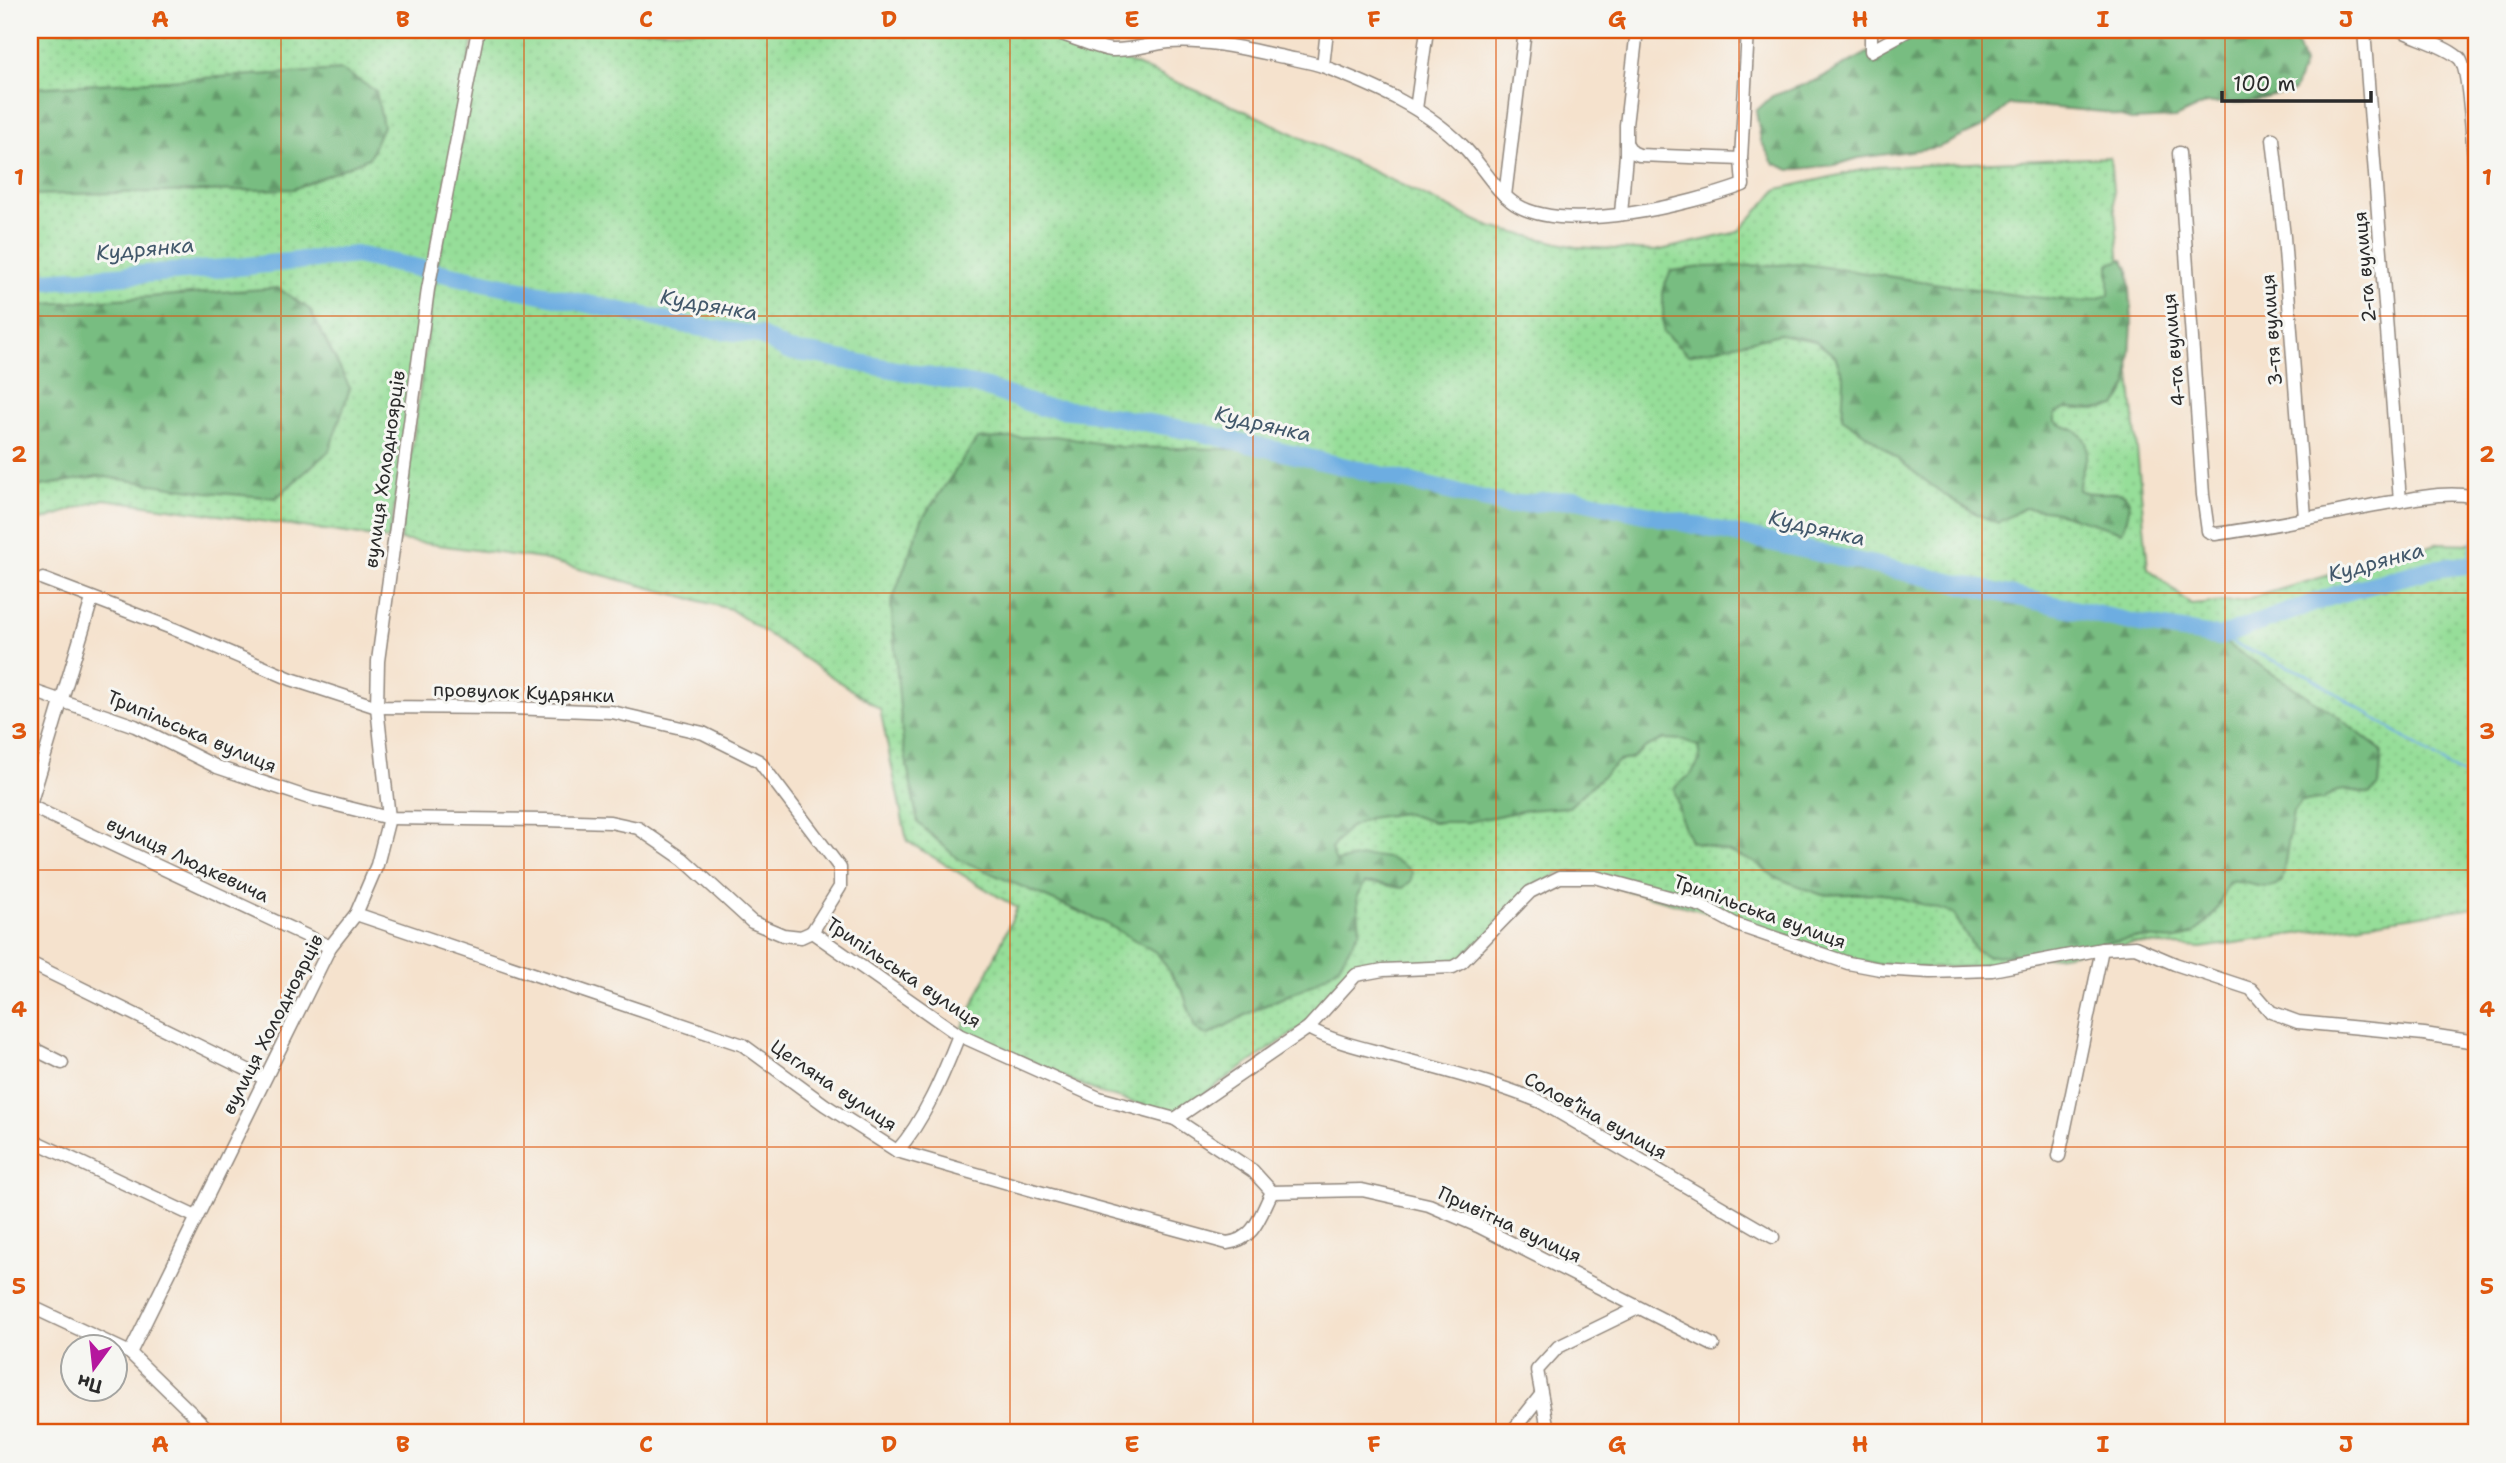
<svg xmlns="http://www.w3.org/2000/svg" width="2506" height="1463" font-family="'Shantell Sans',sans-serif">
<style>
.green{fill:url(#green-dots);stroke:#608462;stroke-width:2}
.forest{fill:url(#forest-firs);stroke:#527456;stroke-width:2}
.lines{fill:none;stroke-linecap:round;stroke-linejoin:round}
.stream{stroke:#6dade1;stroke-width:2.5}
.river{stroke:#6dade1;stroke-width:18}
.minor-casing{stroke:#90867c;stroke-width:15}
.minor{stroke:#fff;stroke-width:12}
.grid{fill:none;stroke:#df570e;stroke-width:2;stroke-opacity:0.55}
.labels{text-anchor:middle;stroke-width:6;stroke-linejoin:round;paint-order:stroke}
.street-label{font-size:19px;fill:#2b2b2b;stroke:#f6f6f2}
.water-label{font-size:21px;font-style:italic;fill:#42586b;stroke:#f6f6f2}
.neatline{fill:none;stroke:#df570e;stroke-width:2.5}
.grid-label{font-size:23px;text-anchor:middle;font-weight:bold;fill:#df570e}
</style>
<defs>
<pattern id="green-dots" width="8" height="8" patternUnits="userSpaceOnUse" patternTransform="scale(1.75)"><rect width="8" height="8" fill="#96de99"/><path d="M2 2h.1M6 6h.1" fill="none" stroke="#81bf84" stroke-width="1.8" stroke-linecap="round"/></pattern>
<pattern id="forest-firs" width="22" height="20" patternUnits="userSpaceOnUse" patternTransform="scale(1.75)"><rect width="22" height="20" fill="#78bd81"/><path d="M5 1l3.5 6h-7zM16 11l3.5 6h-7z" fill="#639a6a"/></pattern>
</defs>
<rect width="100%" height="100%" fill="#f6f6f2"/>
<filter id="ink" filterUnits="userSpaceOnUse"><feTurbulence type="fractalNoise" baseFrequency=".0143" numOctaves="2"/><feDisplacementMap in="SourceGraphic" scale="14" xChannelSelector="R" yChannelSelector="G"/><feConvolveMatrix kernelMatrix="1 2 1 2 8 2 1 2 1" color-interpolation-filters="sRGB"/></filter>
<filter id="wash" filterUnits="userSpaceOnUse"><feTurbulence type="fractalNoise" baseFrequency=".00686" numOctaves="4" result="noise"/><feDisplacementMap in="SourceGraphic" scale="28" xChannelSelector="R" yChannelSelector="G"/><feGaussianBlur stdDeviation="1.57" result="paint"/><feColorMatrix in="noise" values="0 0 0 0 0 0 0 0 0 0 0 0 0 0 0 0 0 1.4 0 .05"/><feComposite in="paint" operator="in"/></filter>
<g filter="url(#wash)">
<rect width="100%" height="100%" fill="#f5e2cd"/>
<!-- green -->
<g class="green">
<path d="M30 30H474L389 539 104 499 30 524Z"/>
<path d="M483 30H1009L1047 33 1093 47 1252 114 1490 227 1576 247 1656 251 1738 232 1778 189 1875 167 2110 157 2148 568 2191 605 2244 600 2439 543 2476 544V907L2201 948 2135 943 1992 966 1931 968 1880 965 1849 959 1739 921 1559 872 1459 959 1451 962 1353 971 1305 1025 1174 1114 1100 1093 961 1031 1017 908 907 841 880 709 730 609 542 559 400 540 433 290Z"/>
</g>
<!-- forest -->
<g class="forest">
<path d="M1910 30H2292L2304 64 2294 91 2248 102 2207 103 2175 118 2131 120 2104 112 2010 104 1983 127 1939 147 1859 158 1835 165 1790 170 1773 163 1761 141 1756 111 1772 96 1817 80Z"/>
<path d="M342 70 376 91 383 126 369 158 294 189 30 195V88Z"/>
<path d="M2123 259 2129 270 2132 325 2128 385 2116 406 2094 410 2068 408 2055 414V421C2062 427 2068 426 2076 431 2101 447 2077 470 2079 490 2102 502 2147 472 2122 532L2052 511 2024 508 1998 523C1938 501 1895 451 1842 418L1844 378 1835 356 1815 341 1780 334 1688 355 1663 332V288L1671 271 1703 267 1804 264 2023 296 2083 302 2109 295V264Z"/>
<path d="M278 288 310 310 350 388 329 451 276 498 206 492 98 476 30 488V305Z"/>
<path d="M1055 436 1120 447 1274 450 1471 501 1502 507 1579 503 2224 642 2333 713 2382 751 2379 786 2369 794C2351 790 2337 786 2323 800L2301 801 2293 812 2282 881C2266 896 2244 877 2228 883L2217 909 2204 925 2194 933 2178 940 2135 938 2036 954 1987 956 1975 950 1953 913 1882 893 1822 895 1775 877 1754 862 1729 852 1690 841 1681 819 1674 788 1691 774 1700 760 1698 746 1683 740 1664 739 1646 747 1631 759 1619 761 1569 807 1527 810 1468 822H1433L1404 813 1369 818 1348 828 1331 849 1336 862C1365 855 1388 851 1412 871L1411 881 1403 888C1389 887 1379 881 1365 883L1357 896 1360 930 1338 967 1311 985 1255 1010 1207 1036 1195 1028 1183 992 1157 953 1103 922 958 859 918 823 903 743 891 604 922 519 977 439Z"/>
</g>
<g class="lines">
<!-- stream -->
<g class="stream">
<path d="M2467 565 2476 529"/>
<path d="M2219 637 2308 675 2476 784"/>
</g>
<!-- river -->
<path class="river" d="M30 282 227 268 356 255 697 327 759 335 788 351 814 354 984 387 1041 407 1089 412 1198 432 1508 505 1577 499 2140 624 2219 637 2341 593 2432 569 2467 565 2476 568"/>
</g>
</g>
<g filter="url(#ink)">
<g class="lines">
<defs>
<g id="minor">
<path d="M1045 30C1067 33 1094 48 1111 50 1131 51 1149 44 1169 42 1208 39 1246 49 1284 57 1297 60 1313 62 1325 67 1374 86 1425 108 1462 145 1481 163 1494 190 1515 204 1565 236 1691 204 1743 185L1741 159 1748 30"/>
<path d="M1871 30V51L1909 30"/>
<path d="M2364 30 2400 501"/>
<path d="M2400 30C2418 39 2444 45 2459 58 2471 68 2474 171 2476 192"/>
<path d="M1323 66 1327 30"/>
<path d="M1416 109 1427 30"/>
<path d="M2273 139 2284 237 2305 518"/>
<path d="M1626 143 1632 152 1639 155 1741 159"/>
<path d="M2179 153 2203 495 2208 531 2215 534C2273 527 2329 513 2386 503 2414 499 2443 491 2471 496L2476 504"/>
<path d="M1505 196 1525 30"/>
<path d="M1621 214 1626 155V125L1637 30"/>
<path d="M2476 380V418"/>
<path d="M43 579 174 629 291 679 377 707 512 708 612 712 703 733 759 761 840 868V887L812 932"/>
<path d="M30 690 135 726 217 767 309 798 389 818 545 820 610 822 638 828 683 859 752 922 783 935 801 937 812 932 959 1035 1099 1098 1175 1119 1308 1028 1356 975 1383 970 1453 967 1462 962 1530 892 1560 877H1595L1702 906 1737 925 1848 963 1880 969 1931 972 1992 970 2102 949 2135 947 2175 964 2251 989 2271 1012 2298 1022 2424 1034 2476 1042"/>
<path d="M30 805 92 599"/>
<path d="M30 806 330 947"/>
<path d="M356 914 743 1045 825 1105 897 1151 1039 1192 1227 1243C1255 1240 1260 1215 1272 1192"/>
<path d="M30 963 264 1078"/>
<path d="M1308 1028C1332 1041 1359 1047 1385 1054 1438 1069 1490 1081 1541 1102L1773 1237"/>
<path d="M30 1047 62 1063"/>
<path d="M1175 1119 1253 1171 1272 1192 1362 1190 1429 1205 1478 1226 1713 1345"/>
<path d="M30 1139 196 1217"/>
<path d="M897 1151C924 1121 944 1073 959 1035"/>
<path d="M2059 1156 2102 949"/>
<path d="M30 1306 130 1353 212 1433"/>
<path d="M130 1353 330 947 356 914 377 865 389 818 377 707 378 661 428 289 478 30"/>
<path d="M1548 1430 1537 1370 1558 1347 1638 1308"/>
<path d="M1511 1433 1541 1395"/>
</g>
</defs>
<!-- minor casing -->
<use href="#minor" class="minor-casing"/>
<!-- minor -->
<use href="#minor" class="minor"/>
</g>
</g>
<!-- grid -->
<path class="grid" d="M281 30V1433M524 30V1433M767 30V1433M1010 30V1433M1253 30V1433M1496 30V1433M1739 30V1433M1982 30V1433M2225 30V1433M30 316H2476M30 593H2476M30 870H2476M30 1147H2476"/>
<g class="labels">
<!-- street labels -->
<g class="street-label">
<text transform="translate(2364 267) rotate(-95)" y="7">2-га вулиця</text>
<text transform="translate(2271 330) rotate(-94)" y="7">3-тя вулиця</text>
<text transform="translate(2173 350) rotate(-95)" y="7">4-та вулиця</text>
<text transform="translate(384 469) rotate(-82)" y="7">вулиця Холодноярців</text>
<text transform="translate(524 692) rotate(2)" y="7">провулок Кудрянки</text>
<text transform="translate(192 731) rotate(23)" y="7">Трипільська вулиця</text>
<text transform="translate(188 859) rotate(25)" y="7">вулиця Людкевича</text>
<text transform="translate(1760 911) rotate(20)" y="7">Трипільська вулиця</text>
<text transform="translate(904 972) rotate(34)" y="7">Трипільська вулиця</text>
<text transform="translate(272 1024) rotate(-63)" y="7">вулиця Холодноярців</text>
<text transform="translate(834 1085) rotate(34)" y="7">Цегляна вулиця</text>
<text transform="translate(1596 1115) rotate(29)" y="7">Соловʼїна вулиця</text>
<text transform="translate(1510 1224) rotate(25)" y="7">Привітна вулиця</text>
</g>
<!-- water labels -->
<g class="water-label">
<text transform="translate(145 249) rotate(-5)" y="7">Кудрянка</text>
<text transform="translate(709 305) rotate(10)" y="7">Кудрянка</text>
<text transform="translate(1263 424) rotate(13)" y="7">Кудрянка</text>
<text transform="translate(1817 528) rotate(13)" y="7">Кудрянка</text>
<text transform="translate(2376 562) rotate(-15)" y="7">Кудрянка</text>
</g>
</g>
<!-- margin -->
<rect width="2506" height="1463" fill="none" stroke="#f6f6f2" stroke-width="77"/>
<!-- north arrow -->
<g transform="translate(94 1368) rotate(195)"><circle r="33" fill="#f6f6f2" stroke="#a5a5a2" stroke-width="2"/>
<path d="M0-5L12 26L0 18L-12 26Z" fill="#b5179e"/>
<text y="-10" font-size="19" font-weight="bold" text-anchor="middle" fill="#2b2b2b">Пн</text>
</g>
<!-- scale -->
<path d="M2222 91v10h149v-10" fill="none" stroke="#2b2b2b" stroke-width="3.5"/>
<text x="2233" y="91" font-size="21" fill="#2b2b2b" stroke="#f6f6f2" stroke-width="5" paint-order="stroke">100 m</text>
<rect x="38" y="38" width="2430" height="1386" class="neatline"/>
<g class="grid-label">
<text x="160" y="27">A</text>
<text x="403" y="27">B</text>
<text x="646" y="27">C</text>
<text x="889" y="27">D</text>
<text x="1132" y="27">E</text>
<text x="1374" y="27">F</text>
<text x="1617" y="27">G</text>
<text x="1860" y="27">H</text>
<text x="2103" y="27">I</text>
<text x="2346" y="27">J</text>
<text x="19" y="185">1</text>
<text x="2487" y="185">1</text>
<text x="19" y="462">2</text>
<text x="2487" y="462">2</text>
<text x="19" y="739">3</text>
<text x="2487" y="739">3</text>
<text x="19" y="1017">4</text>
<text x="2487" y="1017">4</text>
<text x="19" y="1294">5</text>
<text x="2487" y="1294">5</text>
<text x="160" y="1452">A</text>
<text x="403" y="1452">B</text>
<text x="646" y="1452">C</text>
<text x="889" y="1452">D</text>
<text x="1132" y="1452">E</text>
<text x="1374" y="1452">F</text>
<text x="1617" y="1452">G</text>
<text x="1860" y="1452">H</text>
<text x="2103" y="1452">I</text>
<text x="2346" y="1452">J</text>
</g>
</svg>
